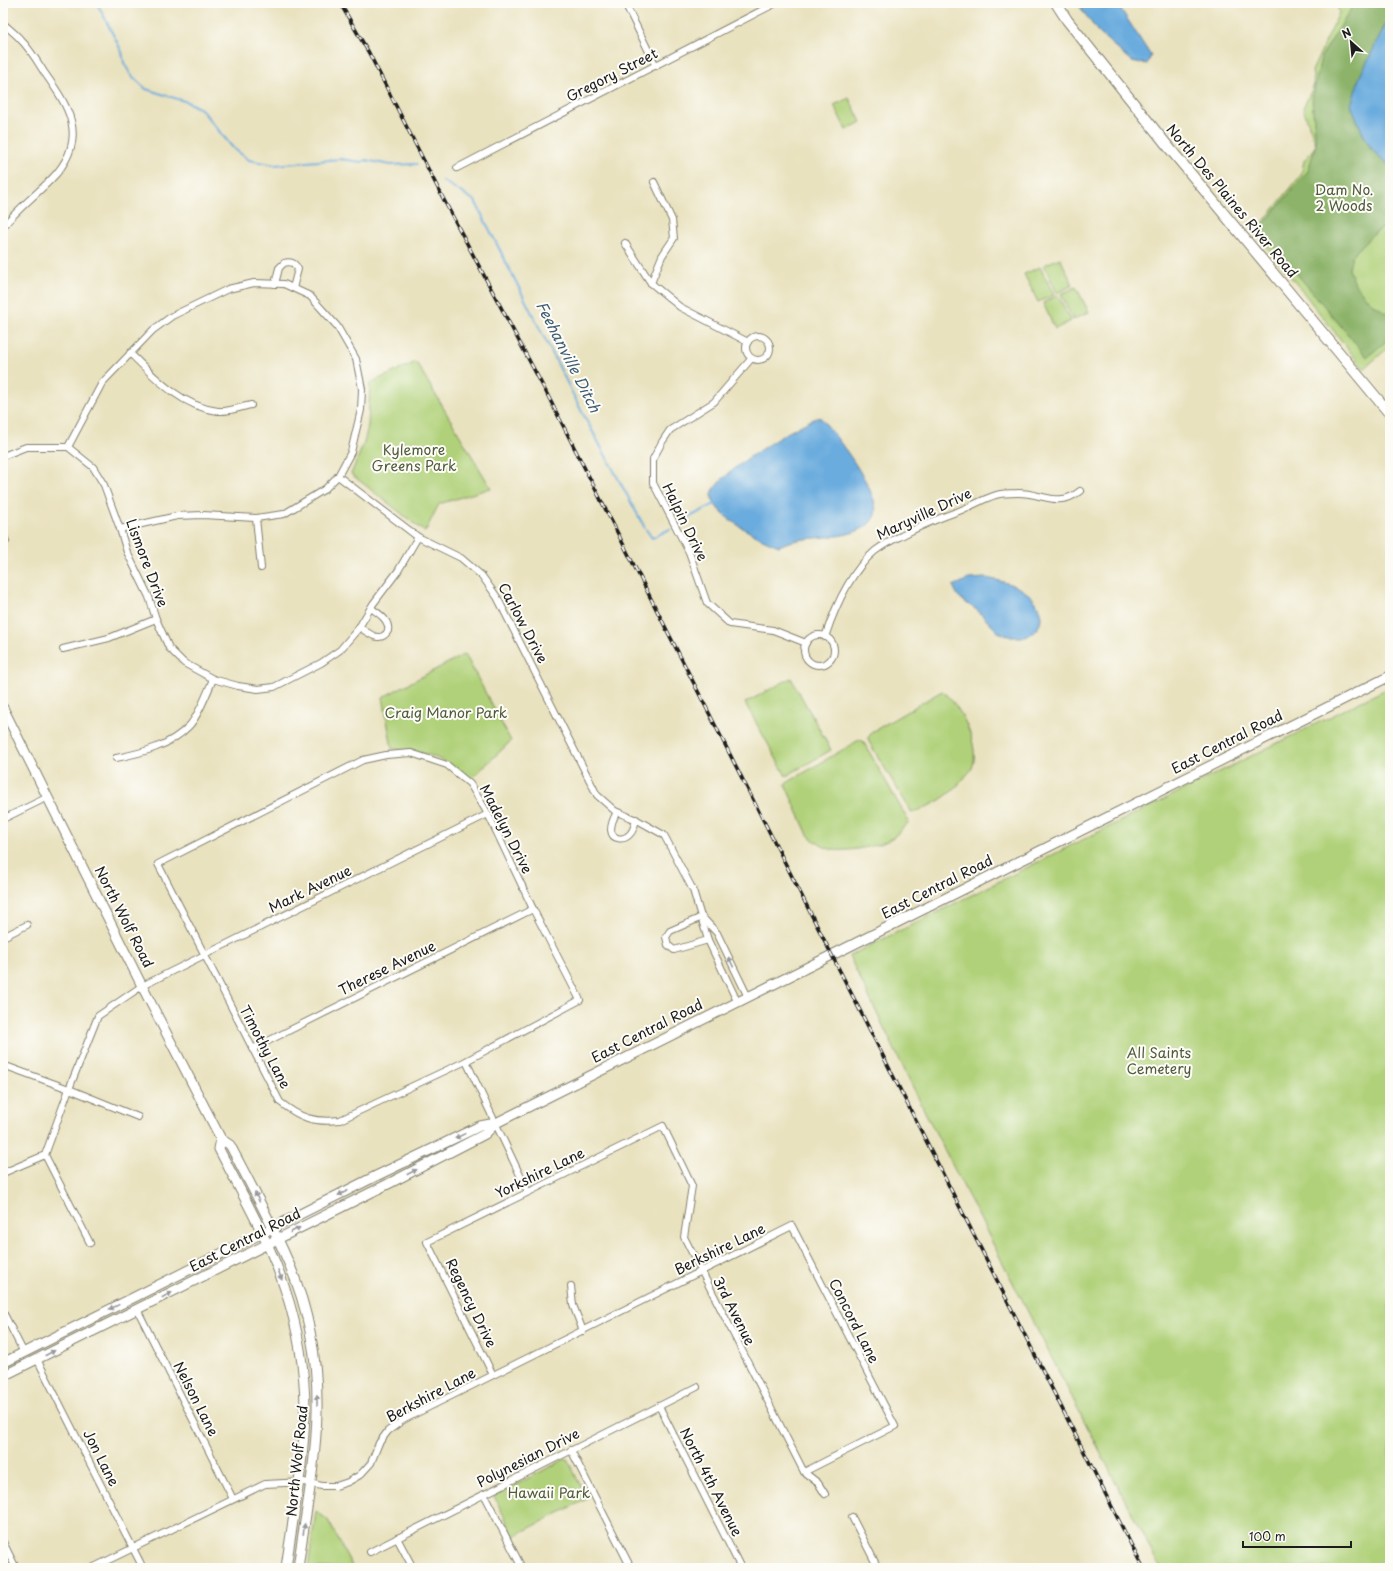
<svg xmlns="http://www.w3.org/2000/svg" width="1393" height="1571" font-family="'Playpen Sans',sans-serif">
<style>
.green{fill:#b0d179;stroke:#66764a}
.forest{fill:#8cb369;stroke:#546842}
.water{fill:#6aacde;stroke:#43647d}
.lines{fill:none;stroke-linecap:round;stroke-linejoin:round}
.stream{stroke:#6aacde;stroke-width:2}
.minor-casing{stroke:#827f6e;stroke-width:8}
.secondary-casing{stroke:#827f6e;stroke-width:11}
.primary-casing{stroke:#827f6e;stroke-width:12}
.minor{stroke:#fff;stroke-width:6}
.secondary{stroke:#fff;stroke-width:9}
.primary{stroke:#fff;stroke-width:10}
.rail-casing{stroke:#1c1c1c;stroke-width:3.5}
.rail{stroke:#fdfcf7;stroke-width:2;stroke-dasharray:6;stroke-linecap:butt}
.oneway{fill:#999}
.labels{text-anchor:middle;stroke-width:4;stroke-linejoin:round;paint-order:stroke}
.street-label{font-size:14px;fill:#1c1c1c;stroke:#fdfcf7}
.park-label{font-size:14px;fill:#505b3d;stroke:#fdfcf7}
.water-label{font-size:15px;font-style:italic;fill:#3f5d73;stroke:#fdfcf7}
</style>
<rect width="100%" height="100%" fill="#fdfcf7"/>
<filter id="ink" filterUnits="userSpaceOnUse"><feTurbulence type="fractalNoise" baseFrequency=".025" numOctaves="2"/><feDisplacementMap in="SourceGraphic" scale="8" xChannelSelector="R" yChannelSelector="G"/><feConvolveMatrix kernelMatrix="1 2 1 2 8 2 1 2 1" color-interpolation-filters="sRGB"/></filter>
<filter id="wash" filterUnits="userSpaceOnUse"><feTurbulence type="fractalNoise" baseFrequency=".012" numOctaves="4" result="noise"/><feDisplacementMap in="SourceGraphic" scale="16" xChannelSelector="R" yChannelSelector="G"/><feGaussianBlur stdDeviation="0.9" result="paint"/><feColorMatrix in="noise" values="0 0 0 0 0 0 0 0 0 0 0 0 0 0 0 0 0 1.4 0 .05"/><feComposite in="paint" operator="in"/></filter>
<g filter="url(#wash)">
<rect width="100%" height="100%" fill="#e9e2bf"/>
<!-- green -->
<g class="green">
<path d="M1337 3H1390V16L1382 31 1363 134 1373 151 1390 166V346L1364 369 1255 232 1301 175 1304 161 1316 145 1303 108 1314 85 1312 71 1339 13Z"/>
<path d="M849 98 861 122 846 130 834 105Z"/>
<path d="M1060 258 1073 285 1057 293 1044 265Z"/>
<path d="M1040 267 1054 295 1038 302 1024 274Z"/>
<path d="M1076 287 1089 312 1073 320 1061 294Z"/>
<path d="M1058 295 1071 321 1055 329 1043 303Z"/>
<path d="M416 362 491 488 439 504 425 532 351 474 364 443 368 426 370 383Z"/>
<path d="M465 654 511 741 470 780C445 759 425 750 392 749L383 697Z"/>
<path d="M791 678 831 750 786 776 745 703Z"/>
<path d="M1390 687V1568H1160L926 1114 849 956Z"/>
<path d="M942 691C955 702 963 715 969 731 973 741 977 757 972 768 971 771 967 774 965 777 949 797 935 804 912 813L869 742 868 738 872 732Z"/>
<path d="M859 740 863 741 909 822C903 827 898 834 891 839 880 846 847 852 834 850 824 848 815 842 808 835L785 784Z"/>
<path d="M567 1458 587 1499 514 1536 494 1496Z"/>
<path d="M316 1511 328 1520 353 1568H308Z"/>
</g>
<!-- forest -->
<path class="forest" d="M1355 3H1390V16L1382 31 1363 134 1373 151 1390 166V224L1373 234 1352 256 1349 269 1355 284 1370 302 1390 315V338L1367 357 1265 236 1263 225 1308 171 1316 144 1312 100 1321 57Z"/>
<!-- water -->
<g class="water">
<path d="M1077 3H1117L1151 56 1147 64 1131 61 1098 32Z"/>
<path d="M1390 16V166L1373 151 1363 134 1351 105 1360 76Z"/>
<path d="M820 417C834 433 882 494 875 515 872 523 865 528 857 531 833 541 803 534 779 546 764 541 709 514 712 494 715 475 800 422 820 417Z"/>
<path d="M986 578C1008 582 1039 590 1041 618 1041 622 1038 627 1037 630L1026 637H1011L998 632 977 610 966 603 958 596 953 586 969 579Z"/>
</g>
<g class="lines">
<!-- stream -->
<g class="stream">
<path d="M97 3 122 52 124 63 131 75 146 89 187 102 201 109 233 148 249 160 275 165 340 159 362 162 365 160 390 165 417 164"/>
<path d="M443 181 475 201 582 412 645 528 652 538 670 529"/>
<path d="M680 522 715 504"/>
</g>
</g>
</g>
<g filter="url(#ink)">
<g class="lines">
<defs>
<g id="minor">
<path d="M625 3 656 66"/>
<path d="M3 23C9 29 16 34 21 40 30 49 37 61 44 72 68 106 88 135 57 173 40 192 19 207 3 227"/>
<path d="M457 168 776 3"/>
<path d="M625 243 651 283 680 307 748 342"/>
<path d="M651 283 662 256 674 238 672 220 654 182"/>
<path d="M275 284 279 268 284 263C291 261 295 263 298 269L293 288"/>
<circle cx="758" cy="348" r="12"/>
<path d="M130 353C154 377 182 407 218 411 228 412 241 407 251 405"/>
<path d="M751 359 714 402 670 430 662 442 653 459V483L689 552 707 603 730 624 773 630 806 643"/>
<path d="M68 447 93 467 104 485 120 529 127 552 149 597 156 619 169 648 184 663 213 679 238 686 258 689 274 687 321 663 340 650 358 629 373 604 398 571 418 537"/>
<path d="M3 456 26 447H68L102 383 153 330 172 316 228 289 254 283 284 284 310 296 337 326 356 359 362 389 361 410 351 452 338 476 325 489 284 514 256 518 203 515 177 516 120 529"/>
<path d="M338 476 418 537 461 558 482 576 497 597 597 795 615 811 639 821 664 835 693 890 708 940 737 1001"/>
<path d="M256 518 261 568"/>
<path d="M3 534 6 541"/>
<path d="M359 627C369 633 380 644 388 631 390 620 379 614 371 608"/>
<circle cx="819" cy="650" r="15"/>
<path d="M825 637C835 607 851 571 875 551 883 545 892 540 901 536 920 526 939 518 959 511 972 506 983 499 996 495 1002 493 1010 493 1017 493 1041 492 1058 509 1080 491"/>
<path d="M63 649 109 638 156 619"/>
<path d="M411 753 447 765 470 784 488 814 533 909 580 1000 466 1061 340 1120C314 1123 300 1118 280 1102L158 864 363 760 386 755Z"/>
<path d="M116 758C142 753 170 746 189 726 198 717 208 691 213 679"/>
<path d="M617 812C614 817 611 824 611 830 612 840 624 841 630 834 634 830 635 824 636 819"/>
<path d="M3 819 48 797"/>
<path d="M702 917 670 931 666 937 668 945 674 950 708 940"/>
<path d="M703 918 717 933 748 997"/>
<path d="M3 937 27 925"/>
<path d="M252 1049 533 909"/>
<path d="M466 1061 528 1192"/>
<path d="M3 1065 69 1089 138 1117"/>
<path d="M45 1155 90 1243"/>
<path d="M3 1173 45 1155 69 1089 98 1016 142 986 488 814"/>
<path d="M571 1286 573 1305 583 1331"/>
<path d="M137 1309 233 1499"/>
<path d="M3 1312 24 1353"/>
<path d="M37 1359 143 1568"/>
<path d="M493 1375 427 1242 663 1126 692 1186 684 1237 804 1472 818 1483 825 1494"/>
<path d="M659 1406 741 1568"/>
<path d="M571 1450 631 1568"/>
<path d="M484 1494 522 1568"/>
<path d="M852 1517 878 1568"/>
<path d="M397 1538 413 1568"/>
<path d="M3 1542 16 1568"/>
<path d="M370 1552 697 1387"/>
<path d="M92 1568 265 1484 304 1482 322 1486H336L348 1482 360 1475 371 1463 379 1443 388 1431 403 1420 792 1226 895 1426 804 1472"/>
</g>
<g id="secondary">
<path d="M3 708 142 986 221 1139 230 1145C250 1183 270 1220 287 1259 308 1306 318 1360 317 1412 316 1464 305 1516 298 1568"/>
<path d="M221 1139 219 1149C242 1194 269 1240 285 1289 298 1328 305 1370 305 1411 304 1464 293 1516 286 1568"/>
<path d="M3 1363 376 1176 480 1126 496 1123 1390 676"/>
<path d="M3 1376 390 1183 485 1134 496 1123"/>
</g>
<path id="primary" d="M1056 3 1067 20 1166 144 1390 414"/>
</defs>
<!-- minor casing -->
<use href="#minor" class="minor-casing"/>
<!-- secondary casing -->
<use href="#secondary" class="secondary-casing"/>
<!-- primary casing -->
<use href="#primary" class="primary-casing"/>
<!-- minor -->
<use href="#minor" class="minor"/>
<!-- secondary -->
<use href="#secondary" class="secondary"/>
<!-- primary -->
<use href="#primary" class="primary"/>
<defs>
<path id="rail" d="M340 3 369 53 446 204 546 392 1143 1568"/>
</defs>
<!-- rail casing -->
<use href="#rail" class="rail-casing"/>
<!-- rail -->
<use href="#rail" class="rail"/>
</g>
<!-- one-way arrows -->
<defs><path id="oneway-solid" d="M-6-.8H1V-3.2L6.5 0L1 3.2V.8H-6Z"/></defs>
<g class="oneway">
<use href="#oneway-solid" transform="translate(731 962) rotate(-116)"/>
<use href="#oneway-solid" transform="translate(460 1136) rotate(154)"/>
<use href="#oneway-solid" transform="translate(412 1172) rotate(-27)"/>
<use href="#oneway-solid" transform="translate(343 1193) rotate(154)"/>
<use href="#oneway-solid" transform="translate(257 1197) rotate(-117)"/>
<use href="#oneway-solid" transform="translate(295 1230) rotate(-27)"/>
<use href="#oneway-solid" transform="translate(280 1275) rotate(69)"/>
<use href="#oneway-solid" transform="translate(167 1295) rotate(-27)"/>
<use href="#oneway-solid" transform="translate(114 1307) rotate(154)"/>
<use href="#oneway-solid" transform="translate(50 1353) rotate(-27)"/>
<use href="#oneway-solid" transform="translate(317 1400) rotate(-91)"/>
<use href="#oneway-solid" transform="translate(304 1529) rotate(-82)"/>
</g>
</g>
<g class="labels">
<!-- street labels -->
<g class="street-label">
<text transform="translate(612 75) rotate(-27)" y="5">Gregory Street</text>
<text transform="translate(1232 201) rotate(50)" y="5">North Des Plaines River Road</text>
<text transform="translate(924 514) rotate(-25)" y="5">Maryville Drive</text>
<text transform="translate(685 522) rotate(64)" y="5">Halpin Drive</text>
<text transform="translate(147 563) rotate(69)" y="5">Lismore Drive</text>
<text transform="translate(523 623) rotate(62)" y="5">Carlow Drive</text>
<text transform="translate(1227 742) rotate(-27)" y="5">East Central Road</text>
<text transform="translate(506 829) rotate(63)" y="5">Madelyn Drive</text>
<text transform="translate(937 887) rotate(-27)" y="5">East Central Road</text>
<text transform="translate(310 889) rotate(-26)" y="5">Mark Avenue</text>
<text transform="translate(124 917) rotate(63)" y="5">North Wolf Road</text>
<text transform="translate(387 968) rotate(-26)" y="5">Therese Avenue</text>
<text transform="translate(647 1031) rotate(-27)" y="5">East Central Road</text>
<text transform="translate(265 1047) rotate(62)" y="5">Timothy Lane</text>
<text transform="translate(540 1173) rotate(-26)" y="5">Yorkshire Lane</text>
<text transform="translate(245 1240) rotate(-27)" y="5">East Central Road</text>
<text transform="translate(720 1249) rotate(-26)" y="5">Berkshire Lane</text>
<text transform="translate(471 1303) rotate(64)" y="5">Regency Drive</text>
<text transform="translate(734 1311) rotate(63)" y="5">3rd Avenue</text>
<text transform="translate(854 1321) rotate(63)" y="5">Concord Lane</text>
<text transform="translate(431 1395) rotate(-28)" y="5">Berkshire Lane</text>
<text transform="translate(196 1399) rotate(63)" y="5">Nelson Lane</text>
<text transform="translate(101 1458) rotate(63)" y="5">Jon Lane</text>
<text transform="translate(528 1458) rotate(-27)" y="5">Polynesian Drive</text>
<text transform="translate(297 1461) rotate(-84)" y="5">North Wolf Road</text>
<text transform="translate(711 1482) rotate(63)" y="5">North 4th Avenue</text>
</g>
<!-- park labels -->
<g class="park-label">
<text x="1344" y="195">Dam No.<tspan x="1344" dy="16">2 Woods</tspan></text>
<text x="414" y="455">Kylemore<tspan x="414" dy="16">Greens Park</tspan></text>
<text x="446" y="718">Craig Manor Park</text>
<text x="1159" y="1058">All Saints<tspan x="1159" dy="16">Cemetery</tspan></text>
<text x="549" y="1498">Hawaii Park</text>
</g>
<!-- water labels -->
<g class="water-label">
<text transform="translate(568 357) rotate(63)" y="5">Feehanville Ditch</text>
</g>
</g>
<!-- margin -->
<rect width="1393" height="1571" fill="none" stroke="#fdfcf7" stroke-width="16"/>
<!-- north arrow -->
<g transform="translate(1351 42) rotate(333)" stroke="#fdfcf7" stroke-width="3" paint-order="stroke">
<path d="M0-3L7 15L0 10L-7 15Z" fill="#1c1c1c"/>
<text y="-6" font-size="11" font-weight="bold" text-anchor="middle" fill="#1c1c1c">N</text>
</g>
<!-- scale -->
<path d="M1243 1541v6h108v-6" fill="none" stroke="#1c1c1c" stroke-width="2"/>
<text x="1249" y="1541" font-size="12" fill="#1c1c1c" stroke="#fdfcf7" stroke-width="3" paint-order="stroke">100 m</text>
</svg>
